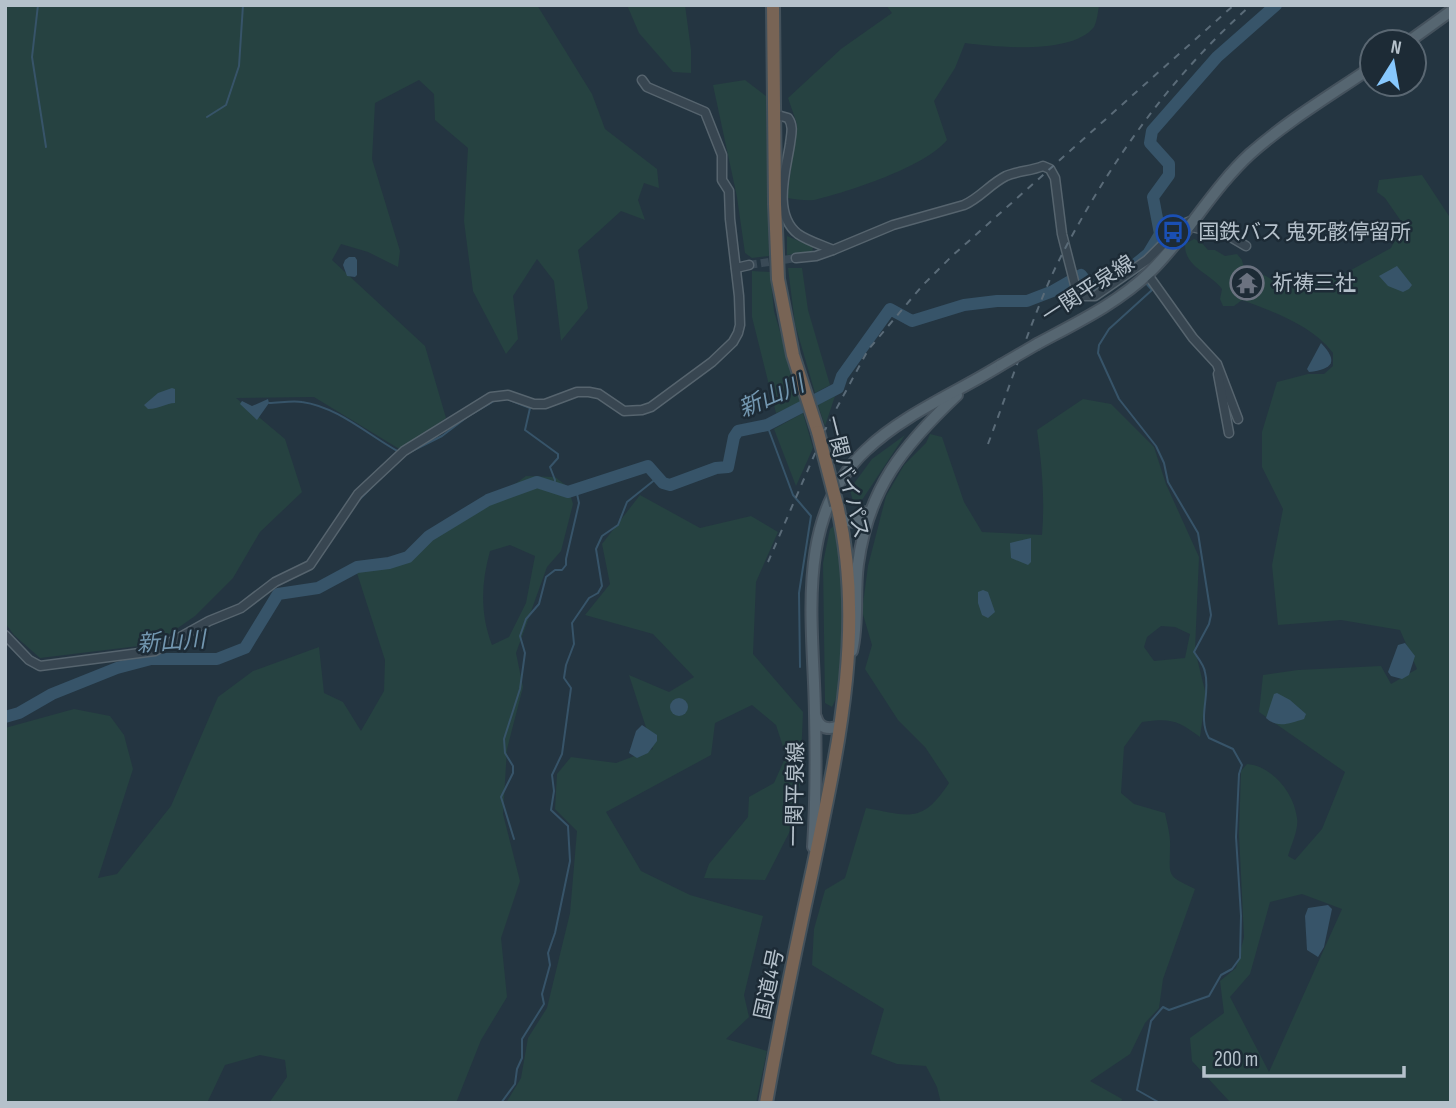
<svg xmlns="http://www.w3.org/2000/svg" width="1456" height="1108" font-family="'Sofia Sans Condensed','Noto Sans JP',sans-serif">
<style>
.green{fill:#264241;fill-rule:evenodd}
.water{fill:#375469}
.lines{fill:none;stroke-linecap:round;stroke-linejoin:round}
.stream{stroke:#375469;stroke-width:2}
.river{stroke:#375469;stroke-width:12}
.minor-tunnel{stroke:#3a4a56;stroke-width:8;stroke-dasharray:8 4;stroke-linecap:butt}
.minor-casing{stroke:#56646e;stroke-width:11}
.major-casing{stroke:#45525d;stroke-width:14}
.highway-casing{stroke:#43515b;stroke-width:16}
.minor{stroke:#384651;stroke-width:8}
.major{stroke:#566671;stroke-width:10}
.highway{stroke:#786455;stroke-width:12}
.rail{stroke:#5a6b78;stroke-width:2;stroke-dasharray:7 7;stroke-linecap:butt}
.major-bridge-casing{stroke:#45525d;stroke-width:14;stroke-linecap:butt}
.highway-bridge-casing{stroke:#43515b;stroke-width:16;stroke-linecap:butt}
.major-bridge{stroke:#566671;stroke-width:10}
.highway-bridge{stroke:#786455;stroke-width:12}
.labels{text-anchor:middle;stroke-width:5;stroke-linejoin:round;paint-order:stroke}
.poi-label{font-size:21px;fill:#b5c1cb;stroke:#1d2b36;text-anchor:start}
.street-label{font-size:21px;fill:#b5c1cb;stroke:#1d2b36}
.water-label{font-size:23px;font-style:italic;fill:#7397b0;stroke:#1d2b36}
</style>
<rect width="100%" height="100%" fill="#243541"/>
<!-- green -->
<g class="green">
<path d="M5 5H537L592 94 605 129 657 169 659 188 644 183 638 200 645 220 621 211 578 250 588 308 561 341 554 281 537 259 513 296 518 339 506 354 473 291 464 221 468 148 435 120 434 94 419 80 375 103 372 159 400 251 398 267 368 252 341 244 332 260 425 346 446 418 401 450 314 397 236 398 285 439 302 492 260 532 233 578 195 616 155 644 40 658 14 635 5 623Z"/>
<path d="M627 5H685L691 50V73L673 72 639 33Z"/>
<path d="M886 5H1099C1098 12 1097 21 1094 27 1072 55 996 47 965 43L955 68 934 101 947 140C925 167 848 192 814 200 805 201 795 199 787 198L797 124 788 98 841 49 892 13Z"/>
<path d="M745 80 766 96 769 256 752 258 745 253 737 197 713 85Z"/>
<path d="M1422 175 1451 219V1103H1231L1192 1061 1190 1038 1224 1013 1220 981 1236 968 1244 937 1239 834 1241 771 1247 764C1272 766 1294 793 1297 818 1299 829 1291 845 1288 856L1295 860 1322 829 1345 772 1259 712 1263 675 1298 670 1381 666 1391 684 1417 669 1400 630 1341 620 1278 625 1272 565 1283 509 1262 467V432L1277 382 1308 374H1324L1333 366V353C1312 325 1274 312 1242 300L1234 306H1223L1220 299 1222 289C1210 273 1184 267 1185 244L1194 239 1201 242 1208 250H1215L1225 256 1237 254 1242 260 1245 273C1263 272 1270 276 1281 290L1313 273 1342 275 1391 248 1403 224 1385 198 1377 192 1379 180ZM1302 894 1342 909 1269 1072 1230 997 1250 974 1270 902Z"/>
<path d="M787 236 813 247 812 252 787 255Z"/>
<path d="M788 268H802L808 310 830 385 815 393 795 324Z"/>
<path d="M752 271 770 272 774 311 801 404 776 413 752 317Z"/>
<path d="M835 396 825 426 818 405Z"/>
<path d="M1083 399 1111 404 1154 447 1166 484 1199 557 1195 650 1206 695 1200 737C1177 720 1171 718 1142 722L1124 747 1121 793 1134 804 1165 813C1167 824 1171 836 1170 847 1170 876 1165 875 1195 889L1163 979 1159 1008 1145 1023 1130 1054 1090 1081 1122 1099 1121 1103H941L937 1087 926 1066 897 1064 871 1054 884 1009 812 965 814 929 825 890 845 878 866 808C910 816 922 824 949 783L925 747 898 720 865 669 872 645 862 611 868 566 886 496 904 465 926 443 930 434 942 437 964 502 982 532 1042 535C1045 499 1042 466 1037 430ZM1161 626 1175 627 1190 634 1185 658 1154 661 1144 647 1147 637Z"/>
<path d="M803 413 813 448 796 486 774 429Z"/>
<path d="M905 435 860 503 853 502 850 489 872 459Z"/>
<path d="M526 476 555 477 568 487 573 504 561 551 547 567 516 653 523 687 507 749 503 814 520 881 501 938 507 997 481 1040 456 1103C439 1103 419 1098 402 1103H269L287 1077 285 1060 260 1055 225 1065 207 1103H5V728L74 709 110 716 124 735 133 769 98 878 117 874 171 806 218 697 253 671 319 647 324 693 343 702 361 731 384 691 385 660 356 570 401 563 427 535 488 504ZM510 545 535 556 526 603 509 637 492 645C480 614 481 583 490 551Z"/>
<path d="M640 495 700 528 751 516 778 532 756 582 753 654 803 712 800 784 791 829 765 880 704 878 709 864 748 817 749 797 774 783 786 756 776 725 752 705 715 723 711 755 606 812 641 871 690 895 763 916 744 995 749 1017 726 1039 767 1051 756 1103H506L521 1078 528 1038 547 1008 570 913 577 831 555 809 557 774 571 757 616 763 653 749 629 675 669 692 694 677 653 634 585 615 610 584 602 544Z"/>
<path d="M835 525C840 567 854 673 832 707L825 703 823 563 830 529Z"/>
</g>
<!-- water -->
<g class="water">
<path d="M349 257H355L357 260V275L355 277 347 276 343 265 345 260Z"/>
<path d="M1397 266 1412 285 1409 289 1403 292 1388 286 1379 276Z"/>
<path d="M1321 343C1338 361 1334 369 1309 372L1307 369Z"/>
<path d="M172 388 175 389V403C166 403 160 409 148 409L144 405 158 393Z"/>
<path d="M268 399 269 403 257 420 240 404 242 401 252 406Z"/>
<path d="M1031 538V562L1028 565 1011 558 1010 543Z"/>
<path d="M983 590 988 592 995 612 988 618 982 615 978 603V592Z"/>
<path d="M1405 643 1415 656 1409 675 1402 679 1391 676 1388 672 1398 645Z"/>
<path d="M1277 693 1290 700 1306 714 1304 719C1290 723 1278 729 1266 718L1274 694Z"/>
<circle cx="679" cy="707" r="9"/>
<path d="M642 725 657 735V741L648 753 637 758 629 753 636 731Z"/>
<path d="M1328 905 1332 909 1324 947 1318 957 1307 950 1305 916 1308 908Z"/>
</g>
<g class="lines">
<!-- stream -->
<g class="stream">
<path d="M38 5 32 57 46 147"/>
<path d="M207 117 226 105 239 66 243 5"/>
<path d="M1144 281 1152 290 1109 329 1099 345 1098 353 1119 399 1156 446 1164 463 1168 482 1198 533 1211 615 1209 624 1194 652C1198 658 1204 665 1205 672 1211 694 1197 718 1209 738L1233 749 1242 765 1239 774 1236 837 1241 916 1240 958 1232 969 1221 975 1209 996 1169 1010 1163 1007 1151 1021 1137 1090 1160 1103"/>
<path d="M269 403C279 403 292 400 302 402 338 407 368 435 399 452"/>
<path d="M767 425 793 495 811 516 799 593 800 667"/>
<path d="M406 454 442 436 467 417 494 401 507 399 530 408 525 430 558 454V458L550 467 555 480 554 487"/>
<path d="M359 500 392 467"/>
<path d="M514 839 501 797 513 773V766L505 753 504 739 520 689 525 653 520 636 526 619 539 604 546 577 555 570H562L566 565V559L579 503 576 489"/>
<path d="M501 1103 515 1084 517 1069 522 1058V1039L544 1004 542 994 550 965 548 953 555 933 570 861 568 826 551 810 554 791 552 775 562 754 571 688 564 678 566 665 574 644 572 623 589 598 598 593 602 586 596 549 602 536 618 525 627 502 657 478"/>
</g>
<!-- river -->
<g class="river">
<path d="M1137 263 1148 254 1160 234 1153 197 1169 175V164L1150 143 1152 131 1217 57 1276 5"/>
<path d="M5 717 19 713 52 694 117 668 151 659H217L245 648 278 594 318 588 357 567 389 563 408 557 429 536 488 500 537 482 568 492 648 466 663 483 670 485 716 468 728 467 734 437 738 431 767 425 838 388 842 376 890 309 912 321 964 305 997 301H1027L1053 291 1081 275 1091 288H1104L1112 282"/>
</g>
<!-- minor-tunnel -->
<path class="minor-tunnel" d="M749 265 796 258"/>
<defs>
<g id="minor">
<path d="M774 114 788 118C794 126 791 135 790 144 786 171 772 214 798 234 808 241 822 245 833 250L893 225 964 205C980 198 990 184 1006 176 1017 171 1031 171 1043 166L1050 169 1055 178 1062 234 1076 289 1084 296H1095L1147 260 1183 224 1193 220"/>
<path d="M1188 226 1229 236 1246 246"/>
<path d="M796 258 816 256 833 250"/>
<path d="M736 268 749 265"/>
<path d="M1148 275 1193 338 1217 364 1238 419"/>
<path d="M1218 374 1229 433"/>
<path d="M5 635 29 660 40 666 155 651 209 621 241 608 275 582 310 565 358 494 404 451 491 397 508 395 534 404H545L577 392H589L599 394 624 411 642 410 651 407 712 362 733 342 738 333 740 325 739 296 730 219 729 191 722 180V155L705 112 647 87 642 80"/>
</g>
<g id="major">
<path d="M1408 42 1451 11"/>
<path d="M1037 344C1076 323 1118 303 1150 272 1187 236 1212 189 1250 154 1287 121 1331 95 1372 67"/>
<path d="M840 517 846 521 857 522 867 512"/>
<path d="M852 651C859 622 854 593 858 564 868 489 903 446 957 395"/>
<path d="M816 717C819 729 829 730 840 726"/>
<path d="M813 847C816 802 816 758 815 714 814 626 793 518 866 450 904 414 956 393 1001 365"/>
</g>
<g id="highway">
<path d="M773 5 775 204 778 279 793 355 818 432"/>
<path d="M766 1103C780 1024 796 946 813 868 838 748 866 626 837 505"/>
</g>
</defs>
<!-- minor casing -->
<use href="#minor" class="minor-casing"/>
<!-- major casing -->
<use href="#major" class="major-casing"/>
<!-- highway casing -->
<use href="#highway" class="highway-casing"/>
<!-- minor -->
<use href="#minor" class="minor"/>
<!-- major -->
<use href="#major" class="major"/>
<!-- highway -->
<use href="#highway" class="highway"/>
<!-- rail -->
<g class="rail">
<path d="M988 444C1008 391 1026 336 1048 284 1060 256 1075 230 1090 204 1135 128 1185 64 1251 5"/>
<path d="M768 562 826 428 868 350 922 286 952 256 1234 5"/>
</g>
<defs>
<path id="major-bridge" d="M1001 365 1037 344"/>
<path id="highway-bridge" d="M818 432 837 505"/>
</defs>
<!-- major-bridge casing -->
<use href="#major-bridge" class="major-bridge-casing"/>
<!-- highway-bridge casing -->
<use href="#highway-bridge" class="highway-bridge-casing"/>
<!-- major-bridge -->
<use href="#major-bridge" class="major-bridge"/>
<!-- highway-bridge -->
<use href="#highway-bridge" class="highway-bridge"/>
</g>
<!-- icons -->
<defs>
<symbol id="bus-ring" viewBox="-11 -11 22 22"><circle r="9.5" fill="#1d2b36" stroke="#1a4fb4" stroke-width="1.5"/><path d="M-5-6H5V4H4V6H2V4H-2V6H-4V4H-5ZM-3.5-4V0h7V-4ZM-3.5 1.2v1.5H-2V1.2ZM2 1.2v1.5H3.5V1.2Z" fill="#1a4fb4"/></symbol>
<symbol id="temple-ring" viewBox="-11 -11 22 22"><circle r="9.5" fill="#1d2b36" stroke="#6b7280" stroke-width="1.5"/><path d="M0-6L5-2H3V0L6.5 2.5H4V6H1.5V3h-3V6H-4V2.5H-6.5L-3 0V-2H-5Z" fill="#6b7280"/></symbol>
</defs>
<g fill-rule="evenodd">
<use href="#bus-ring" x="1154" y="213" width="38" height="38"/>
<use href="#temple-ring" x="1228" y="264" width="38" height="38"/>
</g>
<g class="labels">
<!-- poi labels -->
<g class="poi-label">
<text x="1198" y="239">国鉄バス 鬼死骸停留所</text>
<text x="1272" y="290">祈祷三社</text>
</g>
<!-- street labels -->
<g class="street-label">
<text transform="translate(1088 289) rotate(-33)" y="7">一関平泉線</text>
<text transform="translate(847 477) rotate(76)" y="7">一関バイパス</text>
<text transform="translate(795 794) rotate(-89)" y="7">一関平泉線</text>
<text transform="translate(769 984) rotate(-78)" y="7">国道4号</text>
</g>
<!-- water labels -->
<g class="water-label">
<text transform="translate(771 396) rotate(-24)" y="8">新山川</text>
<text transform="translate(171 641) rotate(-4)" y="8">新山川</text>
</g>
</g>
<!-- border -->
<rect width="1456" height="1108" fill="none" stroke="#b5c1cb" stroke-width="14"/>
<!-- north arrow -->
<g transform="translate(1393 63) rotate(11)"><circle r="33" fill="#1d2b36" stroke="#5a6772" stroke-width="2"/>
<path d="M0-5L12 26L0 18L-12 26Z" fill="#87c8fe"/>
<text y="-10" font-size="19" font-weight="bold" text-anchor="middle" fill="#b5c1cb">N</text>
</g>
<!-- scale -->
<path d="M1204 1066v10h200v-10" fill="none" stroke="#b5c1cb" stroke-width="3.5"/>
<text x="1214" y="1066" font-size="21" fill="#b5c1cb" stroke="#1d2b36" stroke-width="5" paint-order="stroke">200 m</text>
</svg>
